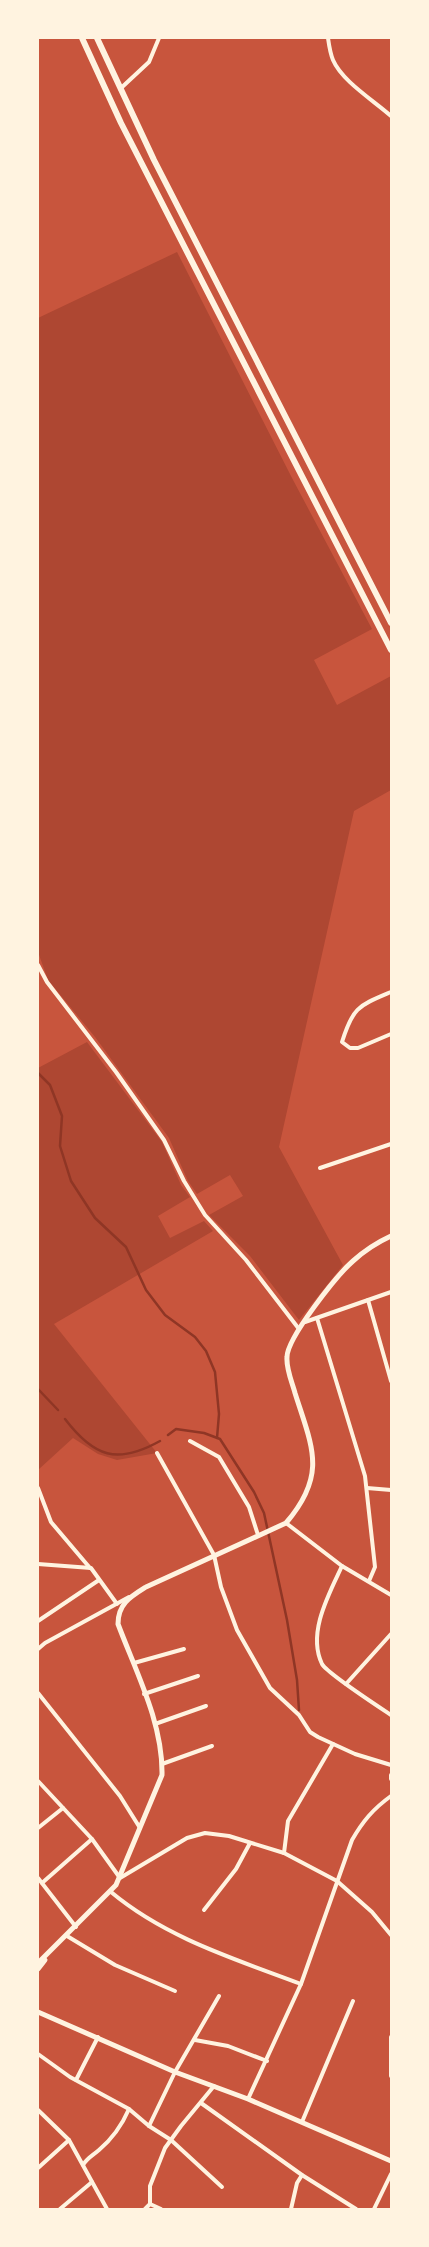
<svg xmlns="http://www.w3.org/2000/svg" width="429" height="2247" font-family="Jost,sans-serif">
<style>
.green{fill:#ae4732}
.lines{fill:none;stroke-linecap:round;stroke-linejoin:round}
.stream{stroke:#8f3625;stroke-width:2.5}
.minor{stroke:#fff3e0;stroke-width:4}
.tertiary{stroke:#fff3e0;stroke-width:5}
.trunk{stroke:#fff3e0;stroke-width:6}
</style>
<rect width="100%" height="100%" fill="#c8553d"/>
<!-- green -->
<g class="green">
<path d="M177 252 292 478 372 629 314 660 337 705 391 676V790L354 811 279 1147 343 1265 299 1320 250 1256 209 1215 243 1196 230 1175 197 1194 188 1181 169 1138 95 1037 48 980 38 952V318Z"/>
<path d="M87 1042 162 1142 181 1185 190 1197 158 1216 170 1238 204 1221 213 1231 54 1324 157 1453 117 1460 98 1454 73 1438 38 1470V1068Z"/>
</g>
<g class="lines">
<!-- stream -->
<g class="stream">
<path d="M38 1073 50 1085 62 1116 60 1146 71 1181 95 1218 126 1247 146 1290 165 1315 195 1337 206 1351 215 1372 219 1414 217 1438"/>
<path d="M38 1389 58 1410"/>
<path d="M65 1419C94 1457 117 1465 160 1441"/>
<path d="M168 1435 176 1429 204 1433 220 1439 254 1492 264 1513 287 1620 297 1680 299 1710"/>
</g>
<!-- minor -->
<g class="minor">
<path d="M328 38C329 45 330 53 333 60 342 81 373 100 391 116"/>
<path d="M120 89 149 62 159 38"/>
<path d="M38 965 47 982 116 1072 164 1140 184 1181 205 1215 246 1260 299 1329"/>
<path d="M391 992C358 1006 353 1007 342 1042L350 1048H358L391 1034"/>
<path d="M320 1168 391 1144"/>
<path d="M368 1300 391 1381"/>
<path d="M317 1318 365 1476 375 1567 369 1581"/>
<path d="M305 1322 391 1292"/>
<path d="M190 1441 219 1457 249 1507 258 1535"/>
<path d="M157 1453 214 1555 221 1587 237 1630 270 1688 299 1715 310 1732 318 1737 355 1754 391 1765"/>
<path d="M38 1488 51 1522 90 1568"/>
<path d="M367 1488 391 1490"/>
<path d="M286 1523 342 1566 391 1595"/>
<path d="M38 1564 91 1568 117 1604"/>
<path d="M342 1566C329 1594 307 1633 322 1664 327 1673 379 1707 391 1715"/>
<path d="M38 1621 99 1580"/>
<path d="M38 1649 45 1643 129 1597"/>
<path d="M134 1663 184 1649"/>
<path d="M346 1684 391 1634"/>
<path d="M38 1693 120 1796 140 1828"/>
<path d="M144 1694 198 1676"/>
<path d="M155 1724 206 1706"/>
<path d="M162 1764 212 1746"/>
<path d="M391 1775V1779"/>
<path d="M38 1781 92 1839 120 1878 187 1838 205 1833 229 1836 284 1853 337 1881 372 1912 391 1935"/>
<path d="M38 1828 63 1808"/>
<path d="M284 1853 288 1821 333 1744"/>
<path d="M38 1878 76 1927"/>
<path d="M42 1883 92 1839"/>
<path d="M111 1892C166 1938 235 1959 301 1984"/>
<path d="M204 1910 236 1869 250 1843"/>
<path d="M67 1936 115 1965 175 1991"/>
<path d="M391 2037V2076"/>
<path d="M195 2040 228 2046 267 2061"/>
<path d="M38 2054 70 2077 129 2109 149 2126 171 2140 222 2187"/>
<path d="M76 2080 98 2037"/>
<path d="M248 2099 301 1984 352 1840C363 1821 373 1809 391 1796"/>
<path d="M201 2103 302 2175 356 2209"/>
<path d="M38 2110 69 2140 107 2209"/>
<path d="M302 2122 353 2001"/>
<path d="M149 2126 175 2072 219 1996"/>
<path d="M83 2165C87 2158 92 2156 99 2150 112 2139 122 2125 129 2109"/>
<path d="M38 2168 69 2140"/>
<path d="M150 2204 161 2209"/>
<path d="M60 2209 92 2182"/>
<path d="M145 2209 150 2204V2186L165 2148 181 2126 214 2086"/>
<path d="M291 2209 297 2183 302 2175"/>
<path d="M374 2209 391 2174"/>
</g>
<!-- tertiary -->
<g class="tertiary">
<path d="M38 1963 116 1885 162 1775C163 1723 136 1672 118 1624 118 1604 130 1597 146 1587L286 1523C328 1474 312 1447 295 1393 292 1382 286 1369 287 1357 287 1338 337 1275 353 1261 364 1251 378 1242 391 1236"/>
<path d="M38 1969 45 1960"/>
<path d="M38 2012 175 2072 248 2099 391 2161"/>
</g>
<!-- trunk -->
<g class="trunk">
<path d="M82 38 121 123 391 650"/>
<path d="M97 38 154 160 391 623"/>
</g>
</g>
<!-- border -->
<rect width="429" height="2247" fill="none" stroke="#fff3e0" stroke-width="78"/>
</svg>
